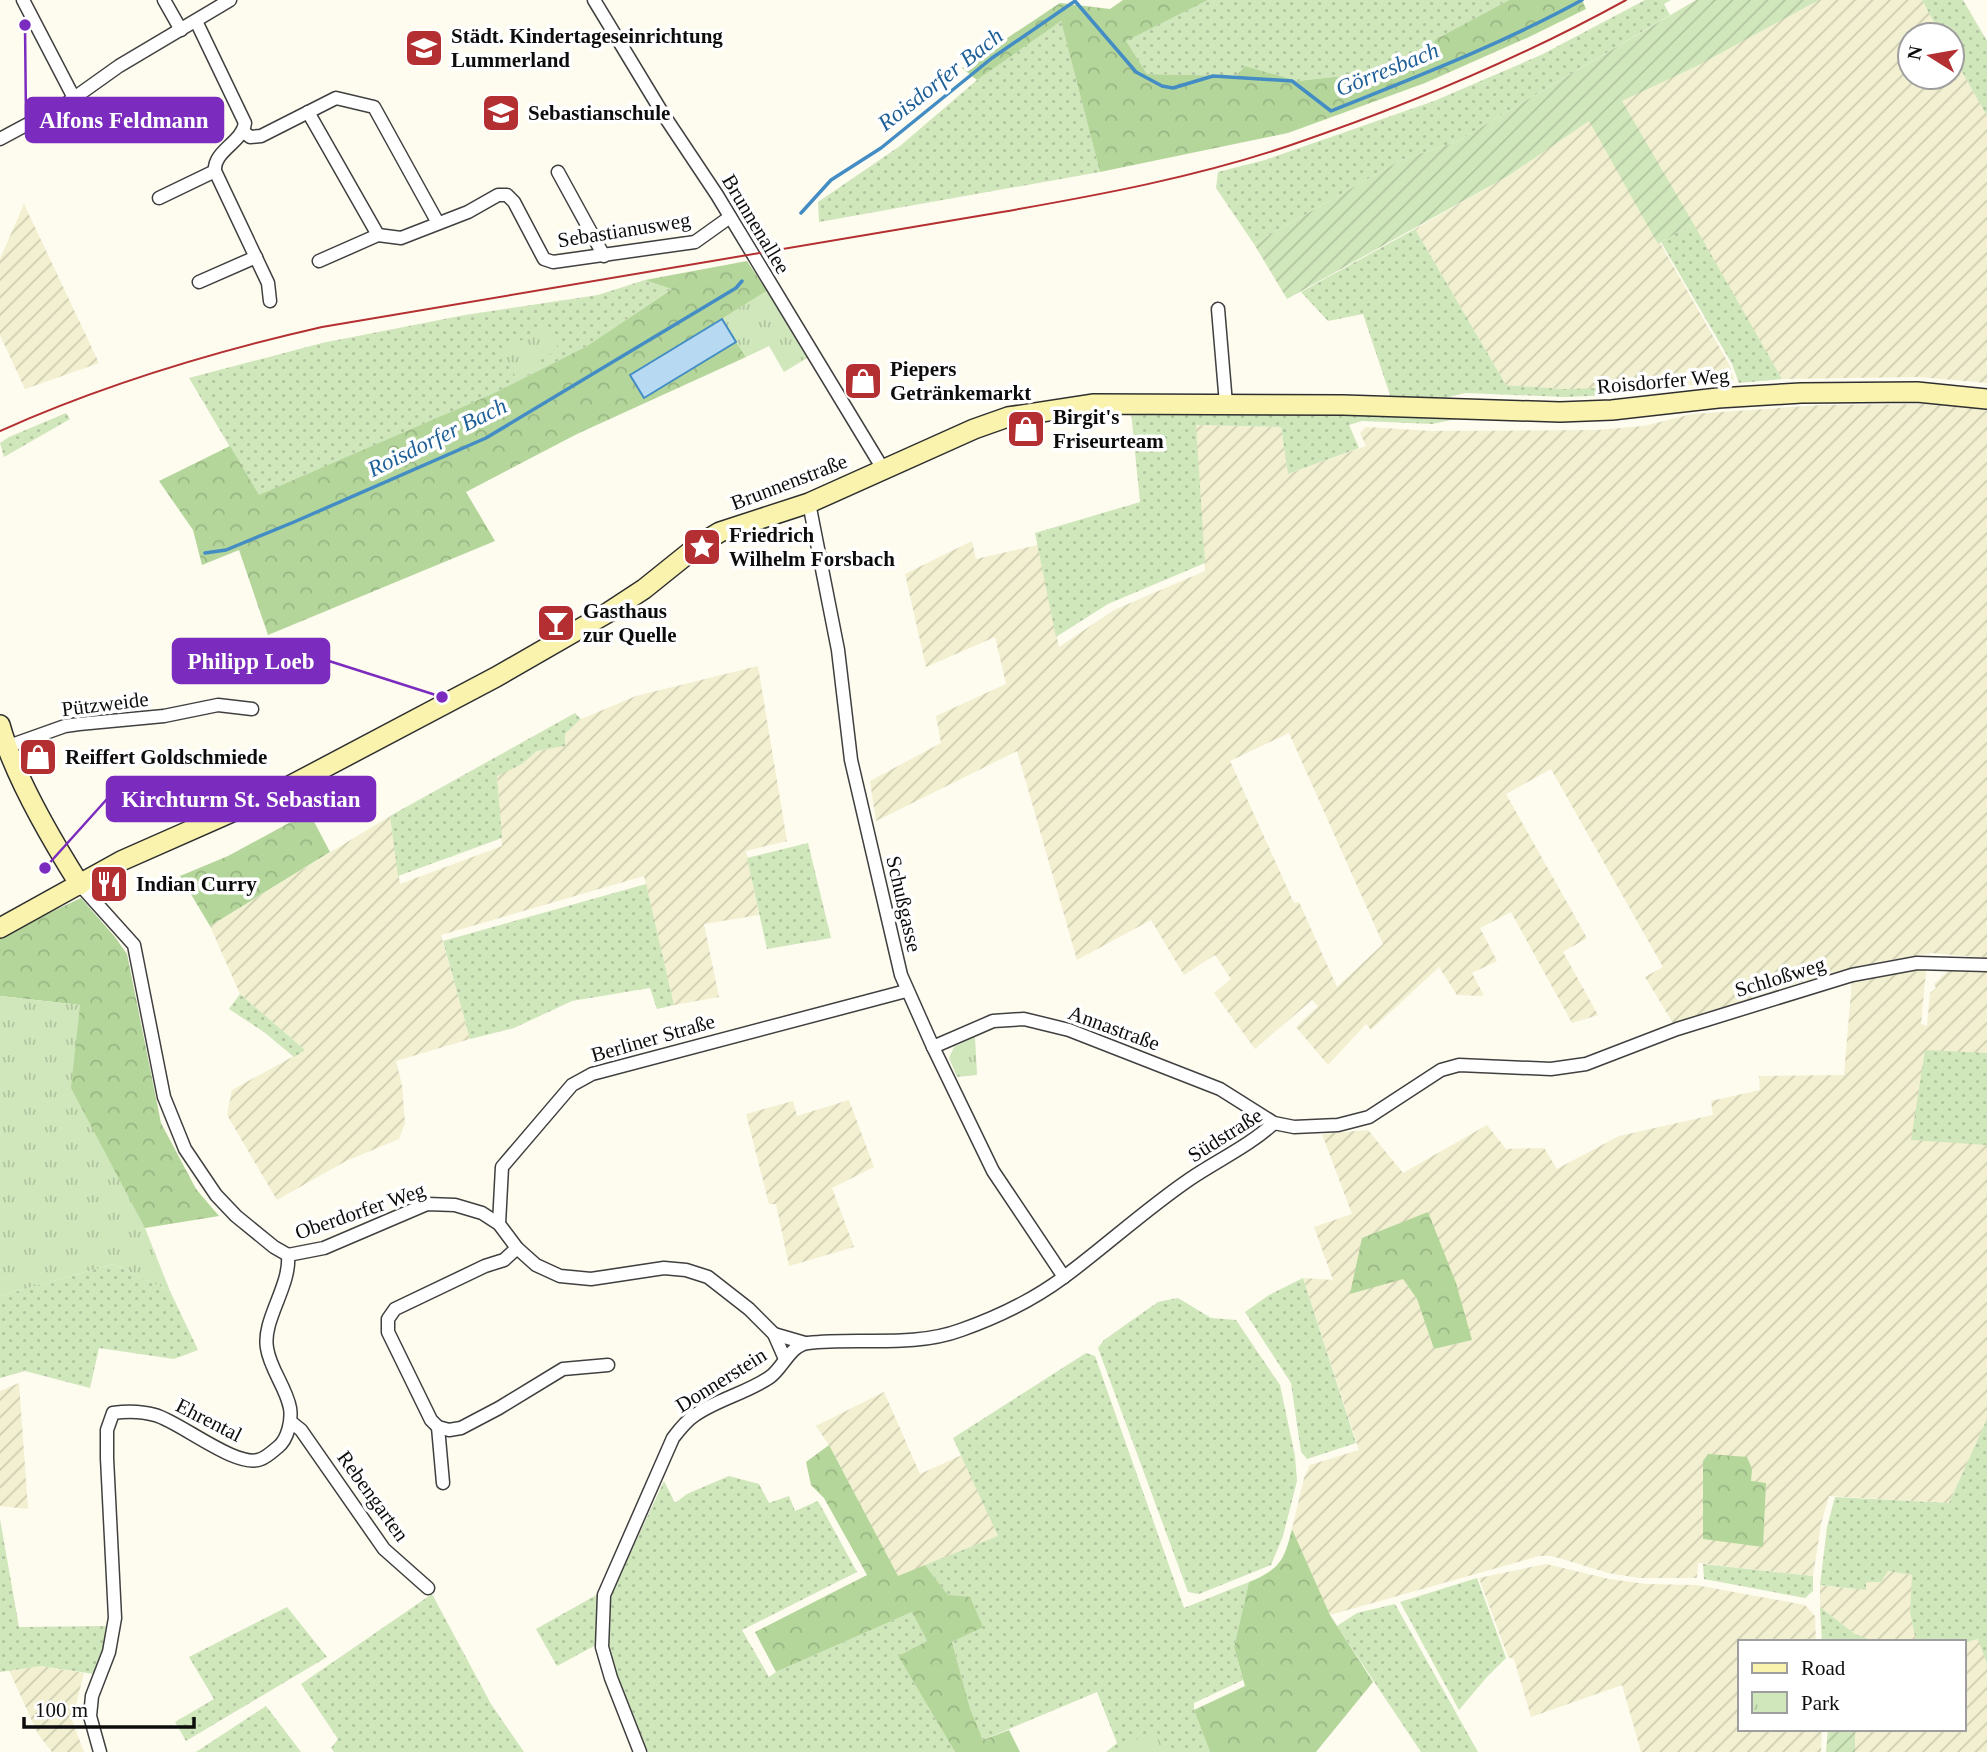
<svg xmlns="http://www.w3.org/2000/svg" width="1987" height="1752" font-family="'Times New Roman',serif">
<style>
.farmland{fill:url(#farmland-furrows);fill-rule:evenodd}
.grass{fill:url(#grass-dots)}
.forest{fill:url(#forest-crowns)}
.park{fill:url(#park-tufts)}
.garden{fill:url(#garden-furrows)}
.water{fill:#b7daf2;stroke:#438dc4;stroke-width:2}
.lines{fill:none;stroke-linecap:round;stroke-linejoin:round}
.stream{stroke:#438dc4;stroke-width:3.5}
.street-casing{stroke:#404040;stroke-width:15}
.secondary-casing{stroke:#2f2f2f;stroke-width:22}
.street{stroke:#fff;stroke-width:12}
.secondary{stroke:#f9f3ae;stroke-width:19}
.tram{stroke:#b42f31;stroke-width:2}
.labels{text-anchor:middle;stroke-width:7;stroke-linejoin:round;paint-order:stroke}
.poi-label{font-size:21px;font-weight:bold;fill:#0d0d0d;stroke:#fff;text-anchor:start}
.street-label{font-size:21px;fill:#0d0d0d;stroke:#fff}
.water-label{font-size:23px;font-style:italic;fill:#1f5f97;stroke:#fff}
.leader{fill:none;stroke:#7b2cbf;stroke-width:2.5}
.callout-dot{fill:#7b2cbf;stroke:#fff;stroke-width:2.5}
.callout{fill:#7b2cbf;stroke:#7b2cbf;stroke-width:2.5}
.callout-label{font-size:23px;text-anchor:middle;font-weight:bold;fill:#fff}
</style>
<defs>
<pattern id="farmland-furrows" width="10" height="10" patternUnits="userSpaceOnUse" patternTransform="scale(1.75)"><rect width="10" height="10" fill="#f2f0d0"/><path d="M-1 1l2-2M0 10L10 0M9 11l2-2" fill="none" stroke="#cecdb1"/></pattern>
<pattern id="grass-dots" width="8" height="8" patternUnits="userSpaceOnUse" patternTransform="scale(1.75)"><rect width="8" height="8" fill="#d0e6bb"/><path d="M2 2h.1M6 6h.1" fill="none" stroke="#b1c4a0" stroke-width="1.8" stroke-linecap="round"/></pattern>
<pattern id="forest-crowns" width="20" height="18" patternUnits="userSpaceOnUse" patternTransform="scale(1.75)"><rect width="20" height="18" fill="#b4d69b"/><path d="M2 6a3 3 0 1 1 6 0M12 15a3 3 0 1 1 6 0" fill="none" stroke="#9ab684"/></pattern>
<pattern id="park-tufts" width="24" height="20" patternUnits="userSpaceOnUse" patternTransform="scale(1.75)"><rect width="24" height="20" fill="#d0e6bb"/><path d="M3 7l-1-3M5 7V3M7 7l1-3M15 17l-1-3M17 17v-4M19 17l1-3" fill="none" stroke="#b1c4a0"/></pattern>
<pattern id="garden-furrows" width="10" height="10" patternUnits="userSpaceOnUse" patternTransform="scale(1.75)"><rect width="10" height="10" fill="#d0e6bb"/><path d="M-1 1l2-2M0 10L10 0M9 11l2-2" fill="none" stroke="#b1c4a0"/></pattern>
</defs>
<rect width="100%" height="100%" fill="#fefbef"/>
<!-- farmland -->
<g class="farmland">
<path d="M1819 0H1922L1941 35H1910V77H1952V54L1987 116V383L1919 377 1782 379 1621 101 1697 66Z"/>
<path d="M1590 120 1730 366 1734 379 1729 383 1631 389H1564L1506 385 1415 229 1508 176Z"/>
<path d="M24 204 99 363 25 389 0 335V259Z"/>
<path d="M1924 404 1987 408V958L1932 953 1878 962 1795 984 1673 1023 1645 977 1663 967 1551 769 1506 794 1587 938 1563 952 1598 1015 1572 1023 1511 912 1480 928 1497 961 1472 973 1484 996 1457 995 1439 967 1371 1030 1366 1024 1328 1065 1296 1027 1318 1006 1312 1000 1255 1049 1214 993 1231 979 1215 955 1184 975 1151 920 1077 960 1017 751 876 821 870 781 941 743 936 716 1006 684 995 637 926 667 905 574 972 541 976 559 1038 545 1059 647 1114 610 1205 571 1195 425 1281 427 1288 474 1366 446 1360 433 1366 427 1431 431 1597 430 1644 426 1692 414 1822 405ZM1289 733 1383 944 1337 987 1299 902 1294 903 1230 761Z"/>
<path d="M758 666 787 841 746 851 759 915 704 924 719 997 674 1005 644 876 441 935 470 1039 396 1061 402 1085 405 1123 399 1139 346 1161 277 1200 227 1115 232 1090 305 1050 240 994 210 926 390 816 400 884 502 846 497 775 522 764 537 751 565 746V734L581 719 636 696Z"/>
<path d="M1904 968 1924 969 1926 971 1921 1024 1927 1026 1930 993 1936 988 1934 984 1949 970 1987 971V1419L1949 1503 1829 1496 1821 1524 1813 1576 1698 1563 1697 1578H1639L1608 1573 1552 1556H1539L1330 1615 1292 1529 1304 1478 1310 1465 1359 1450 1303 1278 1333 1280 1314 1227 1352 1214 1322 1134 1368 1130 1403 1173 1487 1125 1506 1149 1544 1148 1557 1169 1619 1136 1713 1115 1711 1101 1760 1090 1759 1076 1844 1075 1852 979ZM1403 1279 1472 1340 1434 1349 1417 1299Z"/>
<path d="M849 1100 874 1167 832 1188 854 1247 789 1266 776 1204H769L746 1114 793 1101 797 1116Z"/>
<path d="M19 1383 28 1509 0 1506V1391Z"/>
<path d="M884 1392 920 1474 962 1455 998 1536 898 1577 829 1445 816 1426Z"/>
<path d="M1546 1564 1609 1579 1646 1584 1696 1585 1805 1605 1815 1616 1816 1642H1740V1729H1822L1821 1752H1641L1622 1685 1531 1717 1514 1659 1508 1657 1479 1578Z"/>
<path d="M1887 1571 1913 1575 1910 1612 1916 1642H1876L1855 1634 1820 1607V1585L1866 1590V1582Z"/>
<path d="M1979 1639 1987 1664V1752H1855V1729H1964V1643Z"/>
<path d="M41 1666 84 1673 72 1720 84 1752H52L38 1734 9 1670Z"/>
</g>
<!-- grass -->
<g class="grass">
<path d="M1208 0H1509L1436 39 1413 68 1298 81 1245 66 1236 76 1147 74 1125 41Z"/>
<path d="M1645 0H1671L1664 4 1670 15 1456 142 1401 160 1254 244 1216 188 1218 172 1265 160 1434 101 1541 55Z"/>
<path d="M1922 0H1963L1987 41V116L1952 54V35H1941Z"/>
<path d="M1061 20 1100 172 819 222 818 202 900 146 977 80Z"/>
<path d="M1693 223 1782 379 1739 383 1732 364 1661 242Z"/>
<path d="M1415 229 1506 385 1564 389 1686 386 1614 395 1565 397 1465 393 1440 399 1391 398 1363 314 1328 321 1301 292Z"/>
<path d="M645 280 673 288 587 346 492 394 259 496 189 378 322 343 465 315 598 295Z"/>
<path d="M1131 412H1422L1466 417 1432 424 1362 421 1349 425 1359 448 1288 474 1281 427 1196 425 1205 563 1108 604 1056 637 1035 533 1140 502Z"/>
<path d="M66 413 70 419 4 457 0 443 9 437Z"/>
<path d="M575 713 581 719 565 734V746L537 751 522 764 497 776 502 838 398 876 390 816Z"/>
<path d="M808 843 831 938 767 949 747 858Z"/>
<path d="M646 884 674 1005 657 1009 650 988 572 1001 514 1028 470 1039 443 941Z"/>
<path d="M240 994 305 1050 294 1057 264 1032 229 1009Z"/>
<path d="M1925 1050 1987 1053V1145L1911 1140Z"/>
<path d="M113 1264 170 1291 198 1350 174 1359 99 1348 90 1388 25 1371 0 1378V1296Z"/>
<path d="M1303 1278 1356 1443 1307 1459 1301 1452 1291 1383 1245 1312 1269 1295Z"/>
<path d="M1178 1298 1211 1318 1236 1320 1280 1385 1295 1456 1297 1481 1283 1536 1271 1565 1199 1594 1188 1592 1098 1348 1104 1340 1158 1302Z"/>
<path d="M1086 1353 1095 1356 1184 1608 1249 1582 1234 1647 1243 1680 1194 1703V1710L1210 1752H1106L1117 1743 1097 1692 983 1740 970 1708 952 1642 983 1626 948 1595 925 1565 998 1536 953 1438Z"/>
<path d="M1987 1419V1664L1978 1639 1964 1643 1916 1642 1910 1612 1912 1575 1888 1571 1881 1582H1866V1590L1820 1585 1827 1527 1835 1497 1949 1503Z"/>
<path d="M729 1476 759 1484 769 1503 789 1496 795 1511 818 1501 857 1572 742 1630 769 1677 776 1672 912 1612 927 1641 898 1656 955 1752H648L615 1677 609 1645 594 1646 557 1666 536 1629 616 1584 664 1481 675 1503 687 1494Z"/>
<path d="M0 1519 19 1627 106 1626 104 1646 94 1674 41 1666 0 1672Z"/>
<path d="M1703 1564 1813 1576V1591L1805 1598 1704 1579Z"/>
<path d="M1477 1578 1506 1658 1486 1678 1459 1710 1400 1602Z"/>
<path d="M432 1594 491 1704 524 1752H334L331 1748 338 1739 301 1684Z"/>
<path d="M1395 1604 1478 1752H1421L1337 1626 1357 1613Z"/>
<path d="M287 1607 327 1657 186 1741 175 1722 214 1699 189 1657Z"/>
<path d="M1820 1607 1855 1634 1876 1642H1822Z"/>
<path d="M266 1706 301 1752H196Z"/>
</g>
<!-- forest -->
<g class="forest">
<path d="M1123 0H1208L1126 41 1147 74 1236 76 1245 66 1298 81 1413 68 1436 39 1509 0H1582L1586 9 1529 37 1425 83 1288 133 1100 172 1061 21 977 80 962 68 1060 3 1110 9Z"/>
<path d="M747 261 767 291 722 319 746 357 577 434 466 492 495 541 268 635 239 550 202 565 193 530 159 481 230 446 259 495 492 394 587 346 672 289 645 280Z"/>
<path d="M309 812 330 852 210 926 180 876 228 856Z"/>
<path d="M81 898 115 937 127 954 161 1123 196 1189 219 1216 145 1228 118 1235 0 1215 80 1005 0 996V936Z"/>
<path d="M1428 1212 1456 1283 1472 1340 1434 1349 1417 1299 1403 1279 1350 1294 1362 1238Z"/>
<path d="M829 1445 898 1576 925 1565 948 1595 970 1597 983 1627 952 1642 970 1708 983 1740 1009 1730 1020 1752H955L898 1656 927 1641 912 1612 776 1672 755 1632 867 1575 824 1498 811 1485 806 1462Z"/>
<path d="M1708 1454 1747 1457 1752 1469 1751 1481 1766 1483 1763 1547 1703 1539V1461Z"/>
<path d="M1292 1529 1330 1615 1373 1682 1316 1752H1210L1194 1710 1245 1686 1234 1647 1249 1582C1280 1569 1284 1561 1292 1529Z"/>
</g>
<!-- park -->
<g class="park">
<path d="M767 291 807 358 784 372 769 346 746 357 722 319Z"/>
<path d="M548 327 559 350 536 361 540 369 517 380 502 350Z"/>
<path d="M0 996 80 1005 71 1088 145 1228 170 1291 113 1264 0 1296Z"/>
<path d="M975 1037 977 1075 957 1077 949 1058 954 1047Z"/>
<path d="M1155 1730 1164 1752H1111Z"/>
</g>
<!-- garden -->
<g class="garden">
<path d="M1696 0H1819L1697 66 1622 101 1693 223 1658 244 1589 121 1508 176 1287 299 1254 244 1401 160 1456 142Z"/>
<path d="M1828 1729H1855V1752H1826Z"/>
</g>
<!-- water -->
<path class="water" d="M722 319 736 342 644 398 630 375Z"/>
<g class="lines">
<!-- stream -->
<g class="stream">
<path d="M801 213 831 180 881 148 992 58 1075 1 1136 72 1162 86 1173 88 1213 76 1292 81 1331 111C1416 77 1502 44 1582 0"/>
<path d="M205 553 226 550 294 522 486 438 736 288 742 281"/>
</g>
<defs>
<g id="street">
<path d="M23 0 74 98"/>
<path d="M164 0 181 30"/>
<path d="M594 0 663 114 717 195 883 469"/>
<path d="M196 21 245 123C242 143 213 151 215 171L268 283 270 301"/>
<path d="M308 112 378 235"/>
<path d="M244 132 250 137 261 136 336 98 374 107 438 223"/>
<path d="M0 139 67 103 119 66 230 0"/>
<path d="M558 172 604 256"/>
<path d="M159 198 215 171"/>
<path d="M319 261 378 235 401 238 468 212 498 195H507L514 202 544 259 553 262 695 242 730 217"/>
<path d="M199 282 256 257"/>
<path d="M1218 309 1226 404"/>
<path d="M809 503 838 650 851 760 901 975 933 1047 993 1171 1064 1277"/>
<path d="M6 747 65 726 79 724 164 716 218 705 252 709"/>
<path d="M80 885 134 945 164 1097 185 1149 216 1195 236 1216 274 1247 288 1255"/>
<path d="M933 1047 993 1021 1024 1019 1069 1030 1220 1089 1274 1123 1294 1127 1338 1125 1369 1117 1441 1070 1459 1065 1551 1069 1586 1064 1677 1029 1852 975 1917 963 1987 965"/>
<path d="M499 1224 502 1167 572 1085 592 1074 906 991"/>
<path d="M517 1248 504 1260 485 1266 395 1309 388 1319V1332L431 1420 438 1427 449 1430 461 1428 499 1408 563 1369 608 1365"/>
<path d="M288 1255 324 1248 427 1204 455 1205 482 1213 499 1224 517 1248 536 1265 560 1276 591 1279 664 1268 686 1270 708 1277 749 1309 774 1334 785 1359"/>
<path d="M774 1334 805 1343"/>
<path d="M291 1422 301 1430 384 1549 428 1588"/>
<path d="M438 1427 443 1483"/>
<path d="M100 1752 90 1716 92 1696 109 1652 115 1618 107 1458V1430L113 1413C127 1411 141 1411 155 1415 179 1421 238 1470 261 1459 267 1457 273 1451 278 1447 288 1439 292 1420 290 1408 286 1387 270 1369 267 1348 262 1320 291 1286 288 1255"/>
<path d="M640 1752 611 1678 602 1647 604 1595 673 1438C679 1430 686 1421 695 1415 718 1399 747 1393 770 1377 783 1368 790 1345 808 1343 859 1337 912 1348 961 1330 998 1317 1033 1300 1064 1277 1107 1245 1146 1209 1190 1179 1218 1160 1249 1146 1274 1123"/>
</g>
<g id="secondary">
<path d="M0 725C14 776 51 839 80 885"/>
<path d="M0 928 121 861 282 790 496 677 609 612 644 589 700 544 720 532 809 503 974 429 1008 417 1094 404 1343 405 1560 412 1612 410 1718 398 1801 393 1917 392 1987 399"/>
</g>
</defs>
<!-- street casing -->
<use href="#street" class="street-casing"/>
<!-- secondary casing -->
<use href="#secondary" class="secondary-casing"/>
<!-- street -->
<use href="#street" class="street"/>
<!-- secondary -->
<use href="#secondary" class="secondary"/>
<!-- tram -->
<path class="tram" d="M0 431C103 385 212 352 322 327L1002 212C1099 195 1197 177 1291 145 1406 106 1519 59 1626 0"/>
</g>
<!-- icons -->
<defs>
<symbol id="school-square" viewBox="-11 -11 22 22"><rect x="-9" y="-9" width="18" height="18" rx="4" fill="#b42f31" stroke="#fff"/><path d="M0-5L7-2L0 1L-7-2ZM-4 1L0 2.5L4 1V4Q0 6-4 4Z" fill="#fff"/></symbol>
<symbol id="shop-square" viewBox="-11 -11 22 22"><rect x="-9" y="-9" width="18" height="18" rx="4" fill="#b42f31" stroke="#fff"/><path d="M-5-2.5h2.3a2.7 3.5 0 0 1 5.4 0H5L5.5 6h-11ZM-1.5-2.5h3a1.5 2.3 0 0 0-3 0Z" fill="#fff"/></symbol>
<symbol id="sight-square" viewBox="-11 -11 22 22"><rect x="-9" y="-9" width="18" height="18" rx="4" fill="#b42f31" stroke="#fff"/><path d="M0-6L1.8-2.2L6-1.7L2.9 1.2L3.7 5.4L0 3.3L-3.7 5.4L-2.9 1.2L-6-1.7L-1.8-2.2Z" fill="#fff"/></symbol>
<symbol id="bar-square" viewBox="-11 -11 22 22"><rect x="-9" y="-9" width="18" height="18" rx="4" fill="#b42f31" stroke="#fff"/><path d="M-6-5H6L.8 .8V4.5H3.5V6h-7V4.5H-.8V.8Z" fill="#fff"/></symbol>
<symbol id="restaurant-square" viewBox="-11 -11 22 22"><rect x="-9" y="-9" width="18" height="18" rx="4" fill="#b42f31" stroke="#fff"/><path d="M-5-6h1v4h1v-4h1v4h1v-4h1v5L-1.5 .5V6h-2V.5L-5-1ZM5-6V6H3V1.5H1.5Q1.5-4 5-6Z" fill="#fff"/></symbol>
</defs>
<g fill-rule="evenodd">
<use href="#school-square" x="402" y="26" width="44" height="44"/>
<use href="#school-square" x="479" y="91" width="44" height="44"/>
<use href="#shop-square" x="841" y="359" width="44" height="44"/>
<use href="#shop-square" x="1004" y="407" width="44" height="44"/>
<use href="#sight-square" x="680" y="525" width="44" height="44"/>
<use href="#bar-square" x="534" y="601" width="44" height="44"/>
<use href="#shop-square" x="16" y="735" width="44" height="44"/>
<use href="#restaurant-square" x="87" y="862" width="44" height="44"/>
</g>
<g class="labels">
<!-- poi labels -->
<g class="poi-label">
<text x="451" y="43">Städt. Kindertageseinrichtung<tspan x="451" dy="24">Lummerland</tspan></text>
<text x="528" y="120">Sebastianschule</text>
<text x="890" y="376">Piepers<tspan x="890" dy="24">Getränkemarkt</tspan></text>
<text x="1053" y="424">Birgit's<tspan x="1053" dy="24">Friseurteam</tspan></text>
<text x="729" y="542">Friedrich<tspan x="729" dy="24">Wilhelm Forsbach</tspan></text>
<text x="583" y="618">Gasthaus<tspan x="583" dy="24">zur Quelle</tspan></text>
<text x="65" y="764">Reiffert Goldschmiede</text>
<text x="136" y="891">Indian Curry</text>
</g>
<!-- street labels -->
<g class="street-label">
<text transform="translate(756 224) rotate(59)" y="7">Brunnenallee</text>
<text transform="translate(624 230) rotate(-9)" y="7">Sebastianusweg</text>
<text transform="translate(1663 381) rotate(-5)" y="7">Roisdorfer Weg</text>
<text transform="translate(789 482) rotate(-21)" y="7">Brunnenstraße</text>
<text transform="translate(105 704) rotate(-7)" y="7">Pützweide</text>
<text transform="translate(904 904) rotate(77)" y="7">Schußgasse</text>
<text transform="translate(1780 977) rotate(-17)" y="7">Schloßweg</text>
<text transform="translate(1114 1028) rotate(20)" y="7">Annastraße</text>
<text transform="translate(653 1038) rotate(-16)" y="7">Berliner Straße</text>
<text transform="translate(1225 1135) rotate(-32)" y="7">Südstraße</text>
<text transform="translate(360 1211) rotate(-19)" y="7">Oberdorfer Weg</text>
<text transform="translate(721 1380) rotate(-32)" y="7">Donnerstein</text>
<text transform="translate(209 1420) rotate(27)" y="7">Ehrental</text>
<text transform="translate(373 1496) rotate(54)" y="7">Rebengarten</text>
</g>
<!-- water labels -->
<g class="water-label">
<text transform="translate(1387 69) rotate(-22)" y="8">Görresbach</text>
<text transform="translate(940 79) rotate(-38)" y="8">Roisdorfer Bach</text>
<text transform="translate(437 437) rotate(-26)" y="8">Roisdorfer Bach</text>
</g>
</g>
<!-- callouts -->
<path class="leader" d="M25 25L26 120M442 697L329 661M45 868L107 799"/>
<g class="callout-dot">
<circle cx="25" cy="25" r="7"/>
<circle cx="442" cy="697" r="7"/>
<circle cx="45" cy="868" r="7"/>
</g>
<g class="callout">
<rect x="26" y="98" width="197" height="44" rx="7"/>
<rect x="173" y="639" width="156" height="44" rx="7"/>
<rect x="107" y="777" width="268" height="44" rx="7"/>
</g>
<g class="callout-label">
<text x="124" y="128">Alfons Feldmann</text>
<text x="251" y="669">Philipp Loeb</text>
<text x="241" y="807">Kirchturm St. Sebastian</text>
</g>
<!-- legend -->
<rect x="1738" y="1640" width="228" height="91" fill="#ffffff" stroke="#9e9e9e" stroke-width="2"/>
<rect x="1752" y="1663" width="35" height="10" fill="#f9f3ae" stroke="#9e9e9e" stroke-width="2"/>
<text x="1801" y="1675" font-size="21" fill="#0d0d0d">Road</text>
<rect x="1752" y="1692" width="35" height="21" fill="url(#park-tufts)" stroke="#9e9e9e" stroke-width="2"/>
<text x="1801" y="1710" font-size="21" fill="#0d0d0d">Park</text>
<!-- north arrow -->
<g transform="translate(1931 56) rotate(281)"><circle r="33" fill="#ffffff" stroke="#9e9e9e" stroke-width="2"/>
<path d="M0-5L12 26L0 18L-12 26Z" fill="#b42f31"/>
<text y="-10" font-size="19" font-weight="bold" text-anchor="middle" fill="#0d0d0d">N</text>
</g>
<!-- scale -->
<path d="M24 1717v10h170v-10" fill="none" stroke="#0d0d0d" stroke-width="3.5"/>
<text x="35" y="1717" font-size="21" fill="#0d0d0d" stroke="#ffffff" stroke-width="5" paint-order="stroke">100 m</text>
</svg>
